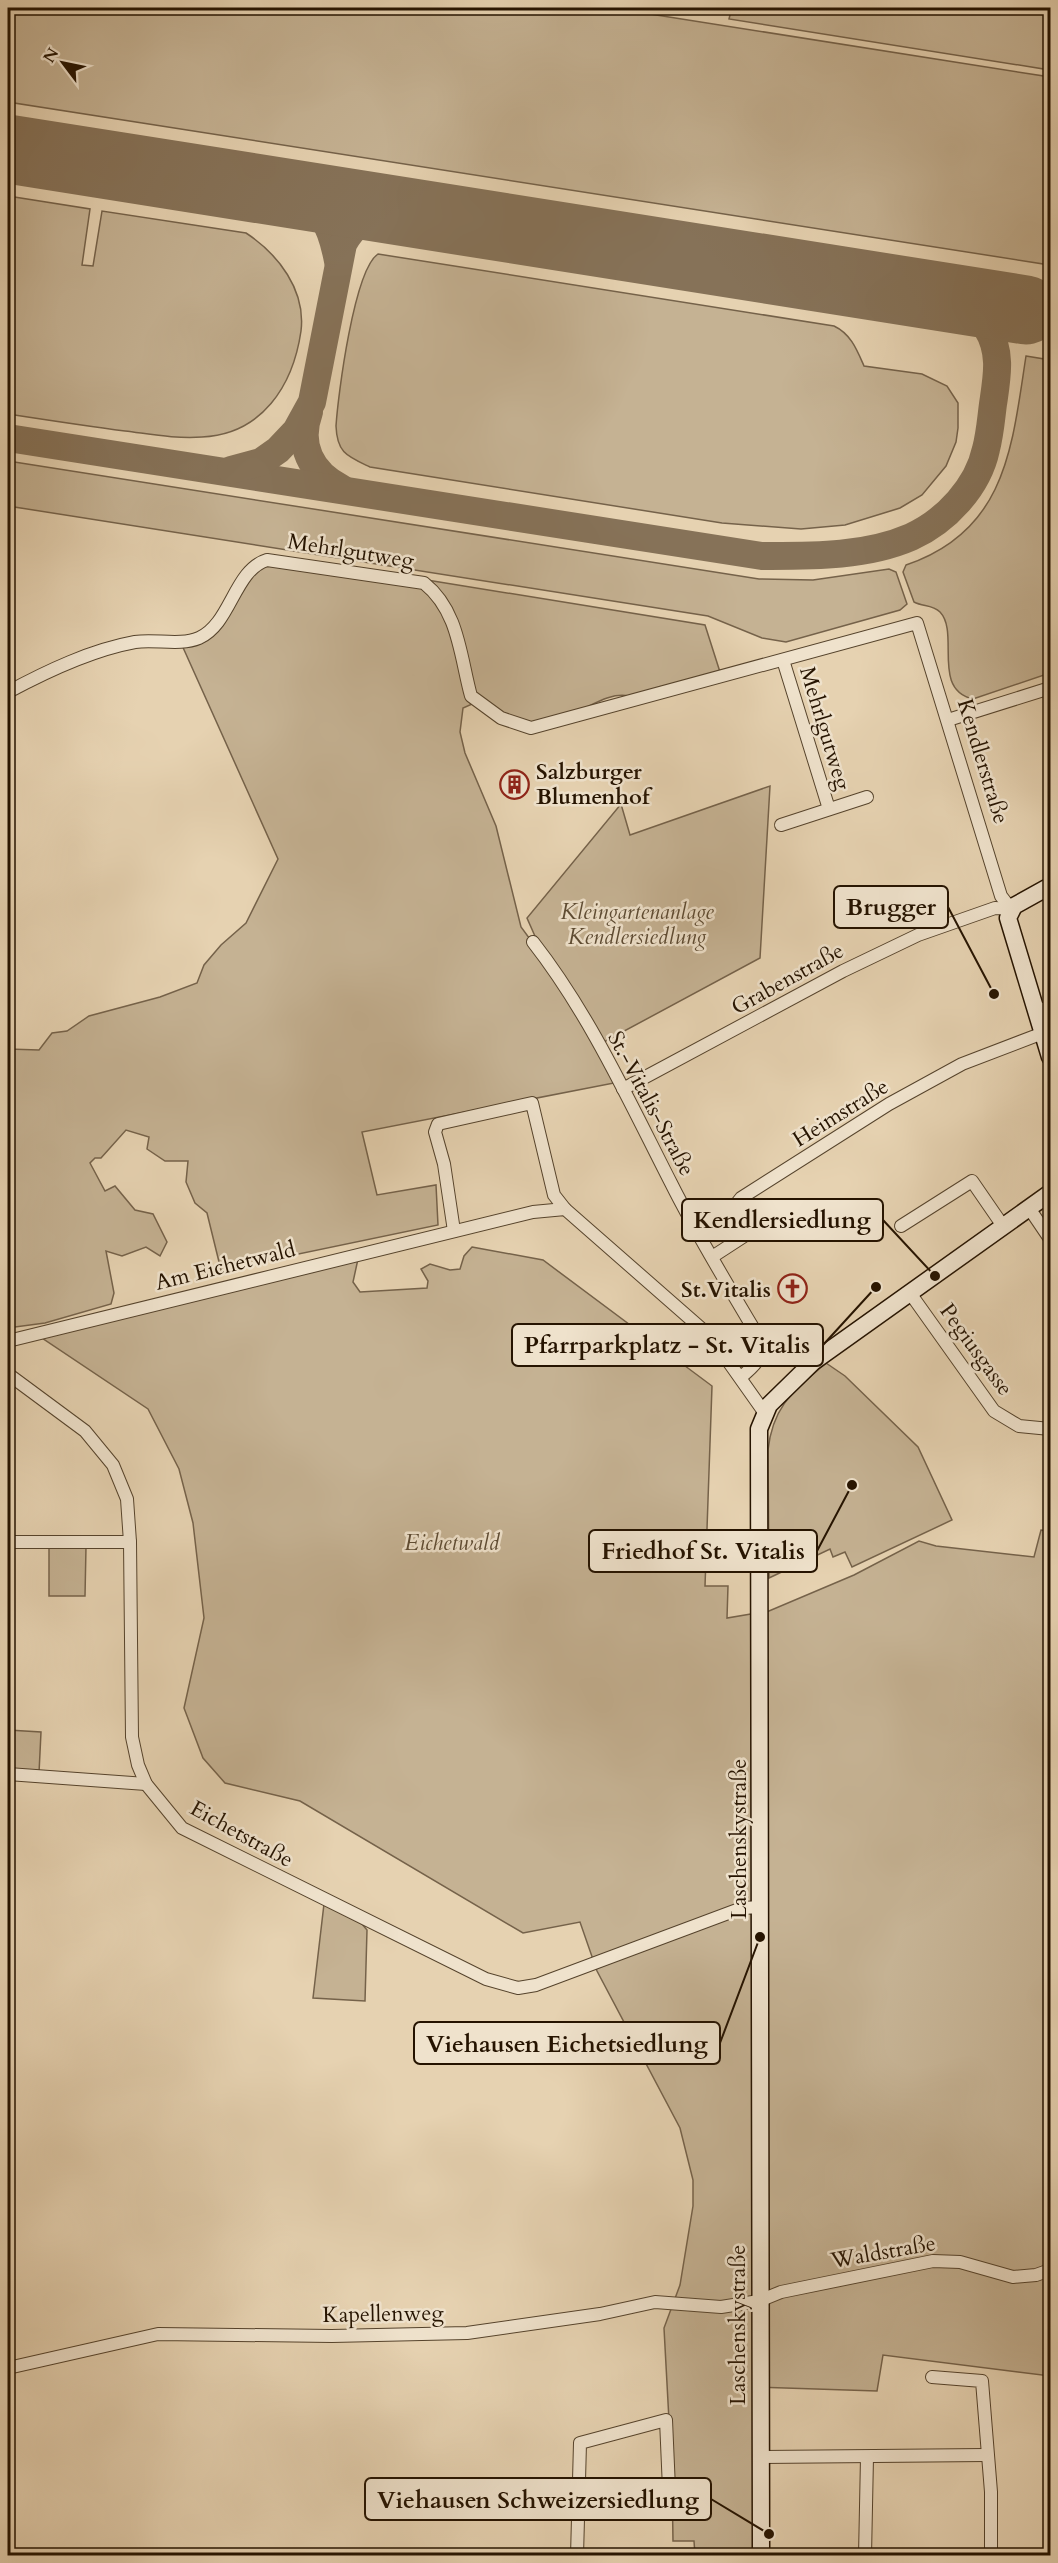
<svg xmlns="http://www.w3.org/2000/svg" width="1058" height="2563" font-family="Cardo,serif">
<style>
.green{fill:#c5b293;stroke:#75624a;stroke-width:1.5}
.lines{fill:none;stroke-linecap:round;stroke-linejoin:round}
.taxiway{stroke:#867258;stroke-width:28}
.runway{stroke:#867258;stroke-width:69}
.street-casing{stroke:#55432c;stroke-width:14}
.secondary-casing{stroke:#251300;stroke-width:19}
.street{stroke:#efe2cc;stroke-width:12}
.secondary{stroke:#efe2cc;stroke-width:16}
.labels{text-anchor:middle;stroke-width:5;stroke-linejoin:round;paint-order:stroke}
.street-label{font-size:22px;fill:#251300;stroke:#efe2cc}
.poi-label{font-size:22px;font-weight:bold;fill:#251300;stroke:#efe2cc;text-anchor:start}
.park-label{font-size:22px;font-style:italic;fill:#5d4b33;stroke:#efe2cc}
.leader{fill:none;stroke:#251300;stroke-width:2}
.callout-dot{fill:#251300;stroke:#efe2cc;stroke-width:2}
.callout{fill:#efe2cc;stroke:#251300;stroke-width:2}
.callout-label{font-size:24px;text-anchor:middle;font-weight:bold;fill:#251300}
</style>
<rect width="100%" height="100%" fill="#e6d2b1"/>
<filter id="stains"><feTurbulence type="fractalNoise" baseFrequency=".00333" numOctaves="4"/><feColorMatrix values="0 0 0 0 .2 0 0 0 0 .09 0 0 0 0 .02 0 0 0 .5 -.17"/></filter>
<radialGradient id="worn" r=".72"><stop offset=".6" stop-color="#630" stop-opacity="0"/><stop offset="1" stop-color="#630" stop-opacity=".3"/></radialGradient>
<!-- green -->
<g class="green">
<path d="M8 8H612L1050 77V265L8 102Z"/>
<path d="M738 8H1050V70L729 19 731 11Z"/>
<path d="M8 196 90 209 82 265 93 266 102 211 246 233C278 254 306 290 301 331 293 386 262 434 202 437 176 439 150 434 125 431 86 426 47 420 8 414Z"/>
<path d="M378 254 834 326C851 334 857 350 864 366L922 374 947 386 958 403V428L956 442 946 466 922 495 900 508 845 525 801 529 722 523 370 467C347 456 337 453 336 426 338 395 354 270 378 254Z"/>
<path d="M1026 356 1050 360V673L973 699C931 689 960 633 940 612 932 604 923 607 914 602L903 572 906 565C1007 531 1012 446 1026 356Z"/>
<path d="M8 461 759 579 813 580 889 569 896 572 907 604 900 610 786 642 762 638 708 616 8 506Z"/>
<path d="M268 562 427 580 705 625 720 672 629 696C613 693 599 701 585 708 577 713 540 724 531 723 514 721 495 709 481 700L463 708 460 732 465 753 496 826 521 927 557 976 614 1083 362 1132 377 1195 436 1185 438 1225 221 1270 207 1213 195 1203 186 1182 188 1161H165L147 1149 149 1137 126 1130 101 1158H95L90 1163 105 1191 115 1186 135 1210 153 1214 167 1242 160 1256 146 1247 122 1256 106 1251 114 1293 111 1304 45 1323 15 1327 8 1321V1049L39 1050 52 1033 67 1031 89 1016 160 997 197 983 204 965 221 945 246 923 278 859 181 643H194L247 579Z"/>
<path d="M770 786 760 958 602 1043 538 943 527 918 621 804 630 835Z"/>
<path d="M472 1247 543 1260 712 1386 705 1586H728L727 1618 769 1611 854 1575 919 1541 936 1546 1034 1557 1041 1530 1050 1531V2376L883 2355 877 2391 753 2387 754 2555H695L694 2541H673L672 2476 664 2328 680 2285 693 2206V2180L680 2128 597 1971 580 1922 523 1933 300 1801 225 1783 203 1758 184 1708 204 1618 193 1523 179 1469 148 1409 42 1338 358 1259 353 1282 360 1292 427 1288 428 1281 421 1269 430 1264 450 1270 460 1269 464 1256Z"/>
<path d="M826 1363 845 1376 918 1447 952 1520 852 1567 845 1552 833 1557 830 1549 769 1578 768 1450C773 1405 794 1391 826 1363Z"/>
<path d="M49 1547H86L85 1596H49Z"/>
<path d="M8 1730 41 1732 39 1773 8 1769Z"/>
<path d="M324 1904 362 1924 367 1930 365 2001 313 1998Z"/>
</g>
<g class="lines">
<!-- taxiway -->
<g class="taxiway">
<path d="M286 192C322 205 331 224 338 261"/>
<path d="M309 412C297 445 311 473 341 488"/>
<path d="M8 438 762 556C811 556 865 557 911 537 946 521 978 487 986 449 990 434 991 419 993 404 997 377 1002 352 987 328 980 315 965 306 953 298"/>
<path d="M231 470 261 462 278 450 296 431 312 402 343 244C353 225 368 216 388 208"/>
</g>
<!-- runway -->
<path class="runway" d="M8 149 1026 310"/>
<defs>
<g id="street">
<path d="M700 8H709"/>
<path d="M783 660 829 809"/>
<path d="M8 692C47 671 91 650 135 642 156 639 180 646 199 638 231 624 234 570 267 560L424 583C459 611 460 656 471 696L501 718 531 728 917 623 1001 896 1011 909"/>
<path d="M948 720 1050 688"/>
<path d="M781 825 867 797"/>
<path d="M533 942C590 1015 629 1101 671 1183 698 1237 730 1289 761 1341 765 1357 752 1368 741 1377"/>
<path d="M1037 1011 1050 1007"/>
<path d="M623 1089 843 971 918 935 995 908 1011 909"/>
<path d="M1029 1208 1050 1239"/>
<path d="M901 1226 972 1181 1003 1226"/>
<path d="M454 1231 444 1164 435 1132 438 1124 532 1103 554 1195 565 1209"/>
<path d="M712 1257 752 1231 738 1207 737 1203 741 1198 889 1104 962 1064 1043 1033"/>
<path d="M910 1293 994 1411 1019 1426 1050 1429"/>
<path d="M8 1341 533 1212 565 1209 711 1337 764 1412"/>
<path d="M8 1374 85 1431 113 1465 127 1499 130 1542 132 1737 138 1765 146 1784 182 1828 486 1979 518 1988 536 1985 742 1908 761 1907"/>
<path d="M8 1542H130"/>
<path d="M8 1774 146 1784"/>
<path d="M8 2368 158 2334 332 2336 467 2333 600 2314 655 2302 721 2307 759 2301 781 2292 933 2261 960 2262 1013 2277 1036 2275 1050 2270"/>
<path d="M932 2377 982 2381 991 2492V2556"/>
<path d="M761 2457 986 2455"/>
<path d="M577 2556 580 2443 666 2420 669 2489"/>
<path d="M865 2556 867 2457"/>
</g>
<g id="secondary">
<path d="M1050 886 1014 906 1008 918 1050 1057"/>
<path d="M761 2556 759 1429 769 1405 813 1362 1050 1193"/>
</g>
</defs>
<!-- street casing -->
<use href="#street" class="street-casing"/>
<!-- secondary casing -->
<use href="#secondary" class="secondary-casing"/>
<!-- street -->
<use href="#street" class="street"/>
<!-- secondary -->
<use href="#secondary" class="secondary"/>
</g>
<!-- icons -->
<defs>
<symbol id="building-ring" viewBox="-11 -11 22 22"><circle r="9.5" fill="#efe2cc" stroke="#8f2418" stroke-width="1.5"/><path d="M-4-6H4V6H1V3H-1V6H-4ZM-2.5-4.3h1.7v1.8h-1.7ZM.8-4.3h1.7v1.8H.8ZM-2.5-1h1.7V.8h-1.7ZM.8-1h1.7V.8H.8Z" fill="#8f2418"/></symbol>
<symbol id="church-ring" viewBox="-11 -11 22 22"><circle r="9.5" fill="#efe2cc" stroke="#8f2418" stroke-width="1.5"/><path d="M-1.2-6h2.4v3.5h3.3v2.4h-3.3V6h-2.4V-.1h-3.3v-2.4h3.3Z" fill="#8f2418"/></symbol>
</defs>
<g fill-rule="evenodd">
<use href="#building-ring" x="498" y="768" width="33" height="33"/>
<use href="#church-ring" x="776" y="1272" width="33" height="33"/>
</g>
<g class="labels">
<!-- street labels -->
<g class="street-label">
<text transform="translate(351 550) rotate(9)" y="8">Mehrlgutweg</text>
<text transform="translate(826 728) rotate(73)" y="8">Mehrlgutweg</text>
<text transform="translate(984 761) rotate(73)" y="8">Kendlerstraße</text>
<text transform="translate(787 978) rotate(-29)" y="8">Grabenstraße</text>
<text transform="translate(652 1103) rotate(62)" y="8">St.-Vitalis-Straße</text>
<text transform="translate(840 1112) rotate(-32)" y="8">Heimstraße</text>
<text transform="translate(225 1265) rotate(-14)" y="8">Am Eichetwald</text>
<text transform="translate(977 1349) rotate(54)" y="8">Pegiusgasse</text>
<text transform="translate(242 1833) rotate(29)" y="8">Eichetstraße</text>
<text transform="translate(738 1839) rotate(-90)" y="8">Laschenskystraße</text>
<text transform="translate(883 2251) rotate(-10)" y="8">Waldstraße</text>
<text transform="translate(383 2313) rotate(-1)" y="8">Kapellenweg</text>
<text transform="translate(737 2325) rotate(-90)" y="8">Laschenskystraße</text>
</g>
<!-- poi labels -->
<g class="poi-label">
<text x="536" y="779">Salzburger<tspan x="536" dy="25">Blumenhof</tspan></text>
<text x="771" y="1297" text-anchor="end">St.Vitalis</text>
</g>
<!-- park labels -->
<g class="park-label">
<text x="637" y="919">Kleingartenanlage<tspan x="637" dy="25">Kendlersiedlung</tspan></text>
<text x="452" y="1550">Eichetwald</text>
</g>
</g>
<!-- callouts -->
<path class="leader" d="M994 994L948 907M935 1276L883 1220M876 1287L823 1345M852 1485L817 1551M760 1937L720 2043M769 2534L711 2499"/>
<g class="callout-dot">
<circle cx="994" cy="994" r="6"/>
<circle cx="935" cy="1276" r="6"/>
<circle cx="876" cy="1287" r="6"/>
<circle cx="852" cy="1485" r="6"/>
<circle cx="760" cy="1937" r="6"/>
<circle cx="769" cy="2534" r="6"/>
</g>
<g class="callout">
<rect x="834" y="886" width="114" height="42" rx="6"/>
<rect x="682" y="1199" width="201" height="42" rx="6"/>
<rect x="512" y="1324" width="311" height="42" rx="6"/>
<rect x="589" y="1530" width="228" height="42" rx="6"/>
<rect x="414" y="2022" width="306" height="42" rx="6"/>
<rect x="365" y="2478" width="346" height="42" rx="6"/>
</g>
<g class="callout-label">
<text x="891" y="915">Brugger</text>
<text x="782" y="1228">Kendlersiedlung</text>
<text x="667" y="1353">Pfarrparkplatz - St. Vitalis</text>
<text x="703" y="1559">Friedhof St. Vitalis</text>
<text x="567" y="2052">Viehausen Eichetsiedlung</text>
<text x="538" y="2508">Viehausen Schweizersiedlung</text>
</g>
<!-- margin -->
<rect width="1058" height="2563" fill="none" stroke="#e6d2b1" stroke-width="30"/>
<rect x="9" y="9" width="1040" height="2545" fill="none" stroke="#251300" stroke-width="3"/>
<rect x="15" y="15" width="1028" height="2533" fill="none" stroke="#251300" stroke-width="1.5"/>
<!-- north arrow -->
<g transform="translate(63 63) rotate(302)" stroke="#efe2cc" stroke-width="4.5" paint-order="stroke">
<path d="M0-4.5L10 22L0 15L-10 22Z" fill="#251300"/>
<text y="-9" font-size="16" font-weight="bold" text-anchor="middle" fill="#251300">N</text>
</g>
<rect width="100%" height="100%" filter="url(#stains)"/>
<rect width="100%" height="100%" fill="url(#worn)"/>
</svg>
